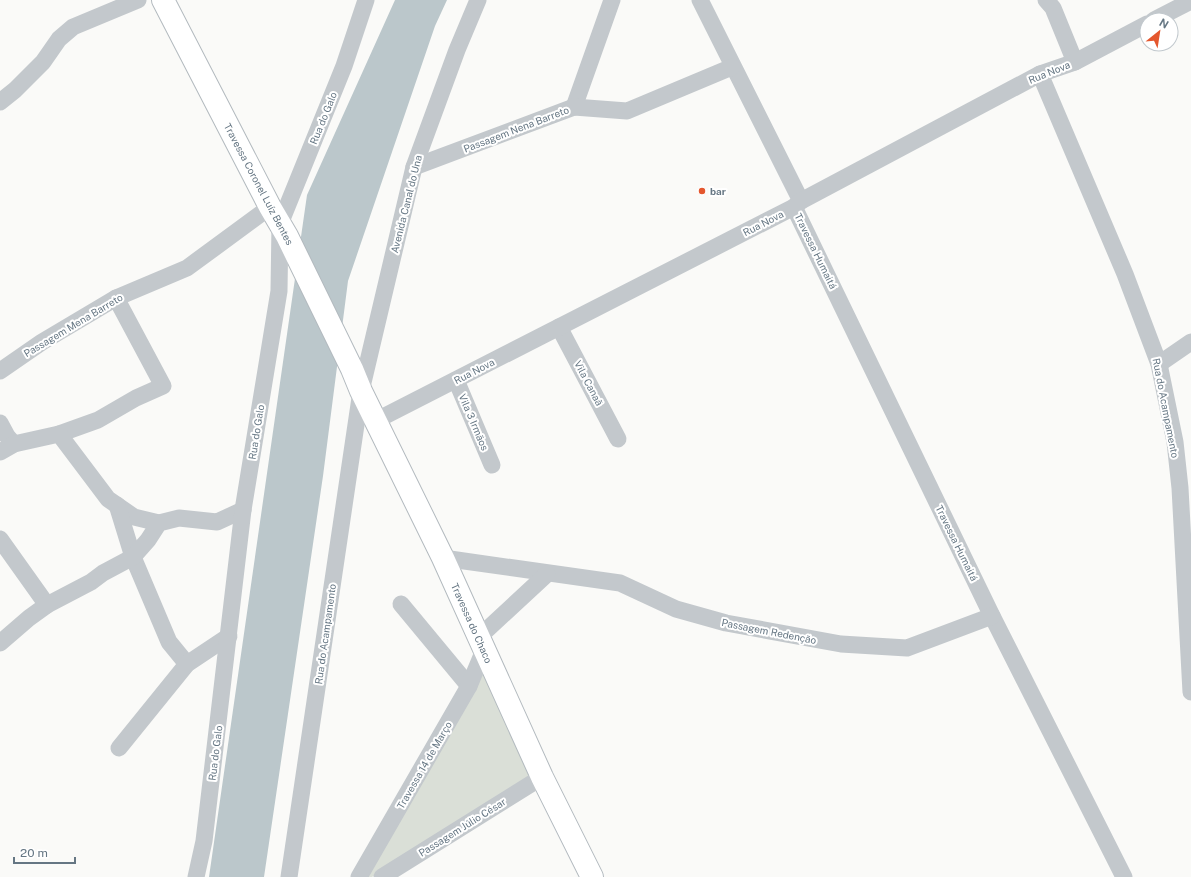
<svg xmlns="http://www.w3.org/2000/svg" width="1191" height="877" font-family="'Public Sans',sans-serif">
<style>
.green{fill:#dadfd7}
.water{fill:#bbc7cb}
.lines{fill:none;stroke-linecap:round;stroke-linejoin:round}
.secondary-casing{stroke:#b3babf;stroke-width:24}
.street{stroke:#c3c8cc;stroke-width:17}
.secondary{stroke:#fff;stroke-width:22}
.poi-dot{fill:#e4572e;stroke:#fff;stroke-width:1.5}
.labels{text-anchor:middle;stroke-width:4;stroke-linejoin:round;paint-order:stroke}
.street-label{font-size:10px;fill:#657683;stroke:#fff}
.poi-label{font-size:10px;font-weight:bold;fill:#657683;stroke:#fff;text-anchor:start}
</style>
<rect width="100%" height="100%" fill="#fafaf8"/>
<!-- green -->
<path class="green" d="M482 663 543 767 372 877H359Z"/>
<!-- water -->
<path class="water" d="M395 0H447L435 26 348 281 323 476 264 877H209L307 195Z"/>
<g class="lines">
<defs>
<path id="secondary" d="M163 0 270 207 287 236 352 369 361 391 443 558 542 777 592 877"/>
</defs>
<!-- secondary casing -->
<use href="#secondary" class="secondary-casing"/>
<!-- street -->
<g class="street">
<path d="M700 0 801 201"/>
<path d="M1046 0 1053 8 1075 62"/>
<path d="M1154 20 1191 1"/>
<path d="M1040 74 1125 274 1159 364 1175 442 1180 488 1191 692"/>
<path d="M0 102 15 90 43 62 59 39 73 27 138 0"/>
<path d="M574 107 612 0"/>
<path d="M414 167 574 107 627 111 732 67"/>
<path d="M794 207 992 616 1124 877"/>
<path d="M559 327 618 439"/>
<path d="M1159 364 1191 342"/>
<path d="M0 371 42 342 116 298 187 268 270 207"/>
<path d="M456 380 492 465"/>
<path d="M377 420 794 207 801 201 1040 74 1075 62 1147 24"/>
<path d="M0 423 7 436 14 444"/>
<path d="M59 434 98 420 136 398 163 386 116 298"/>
<path d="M0 452 14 444 59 434 108 499 134 517 159 523"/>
<path d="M117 505 133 557 169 642 187 664"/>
<path d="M0 539 47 605"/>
<path d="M443 558 620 583 676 609 726 623 841 644 907 648 992 616"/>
<path d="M401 604 469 686"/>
<path d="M479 637 547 574"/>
<path d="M0 643 29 618 47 605 91 582 103 573 133 557 148 540 159 523 179 518 217 522 243 510"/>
<path d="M119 748 187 664 229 636"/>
<path d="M196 877 204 841 243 510 279 291 280 224 344 66 366 0"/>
<path d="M289 877 361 391 414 167 457 50 478 0"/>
<path d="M359 877 469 686 484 650"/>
<path d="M382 877 542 777"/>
</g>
<!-- secondary -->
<use href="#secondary" class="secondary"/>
</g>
<!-- markers -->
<circle class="poi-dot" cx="702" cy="191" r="4"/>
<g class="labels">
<!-- street labels -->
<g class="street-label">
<text transform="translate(1049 72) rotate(-22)" y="4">Rua Nova</text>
<text transform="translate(323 118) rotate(-68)" y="4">Rua do Galo</text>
<text transform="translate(516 129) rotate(-21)" y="4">Passagem Nena Barreto</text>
<text transform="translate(259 184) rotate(62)" y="4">Travessa Coronel Luíz Bentes</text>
<text transform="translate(406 204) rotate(-76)" y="4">Avenida Canal do Una</text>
<text transform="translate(763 223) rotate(-27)" y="4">Rua Nova</text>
<text transform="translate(816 251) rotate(64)" y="4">Travessa Humaitá</text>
<text transform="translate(73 325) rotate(-31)" y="4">Passagem Mena Barreto</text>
<text transform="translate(474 371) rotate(-27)" y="4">Rua Nova</text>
<text transform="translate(589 383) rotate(62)" y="4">Vila Canaã</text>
<text transform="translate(1166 408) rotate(79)" y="4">Rua do Acampamento</text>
<text transform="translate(474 422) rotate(67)" y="4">Vila 3 Irmãos</text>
<text transform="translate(256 432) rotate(-81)" y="4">Rua do Galo</text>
<text transform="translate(957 543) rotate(64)" y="4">Travessa Humaitá</text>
<text transform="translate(472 623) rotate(66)" y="4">Travessa do Chaco</text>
<text transform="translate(769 631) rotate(11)" y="4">Passagem Redenção</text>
<text transform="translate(325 634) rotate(-82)" y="4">Rua do Acampamento</text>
<text transform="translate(215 753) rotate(-83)" y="4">Rua do Galo</text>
<text transform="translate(424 765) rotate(-60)" y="4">Travessa 14 de Março</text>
<text transform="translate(462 827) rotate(-32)" y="4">Passagem Júlio César</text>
</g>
<!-- poi labels -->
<g class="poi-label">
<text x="710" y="195">bar</text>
</g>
</g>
<!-- north arrow -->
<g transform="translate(1159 32) rotate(30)"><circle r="19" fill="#ffffff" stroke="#c1c8cd"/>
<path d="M0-3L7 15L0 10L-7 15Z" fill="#e4572e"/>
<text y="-6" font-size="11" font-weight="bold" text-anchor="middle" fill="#657683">N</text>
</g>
<!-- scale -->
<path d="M14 857v6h61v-6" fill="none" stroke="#657683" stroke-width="2"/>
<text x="20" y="857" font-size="12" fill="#657683" stroke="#ffffff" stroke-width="3" paint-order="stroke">20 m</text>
</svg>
